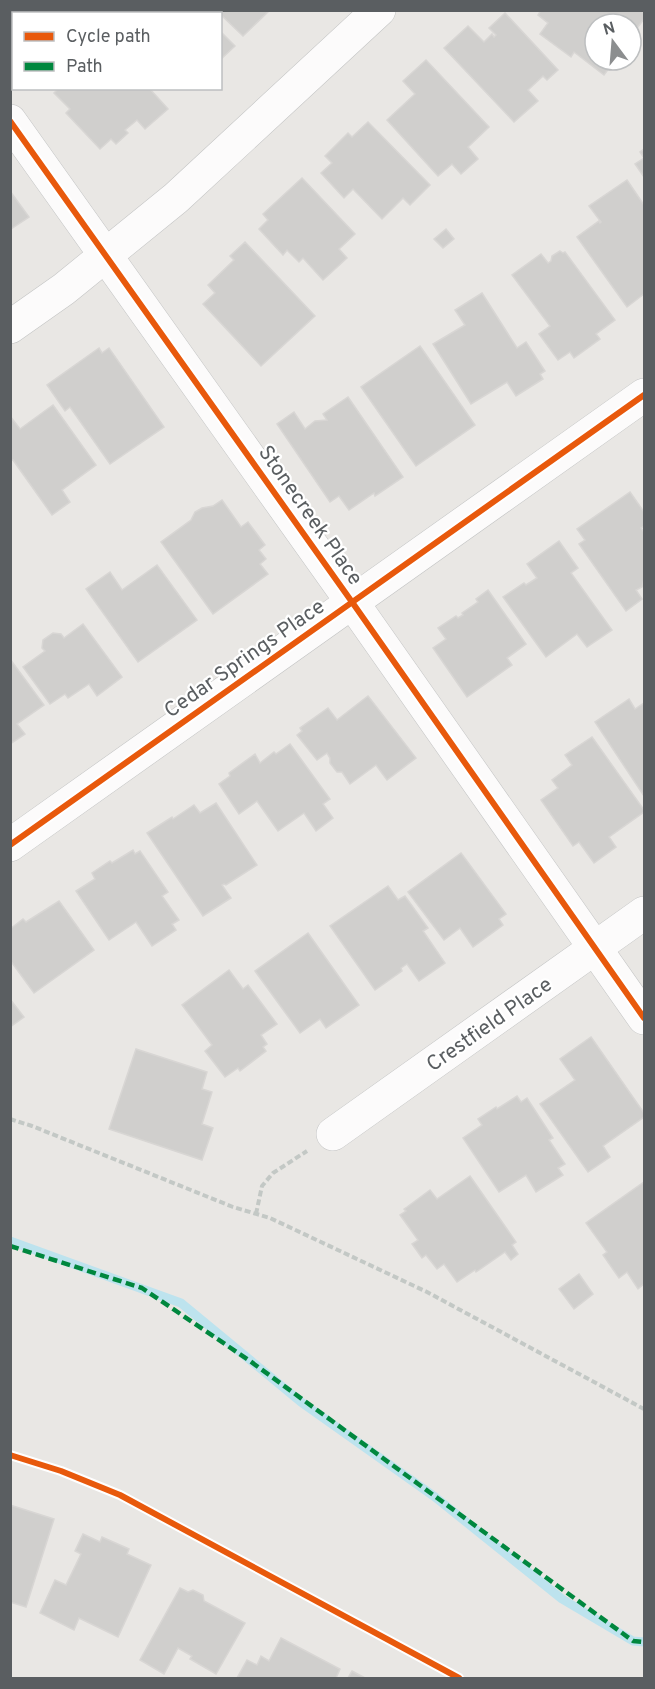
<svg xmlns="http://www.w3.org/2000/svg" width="655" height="1689" font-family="Overpass,sans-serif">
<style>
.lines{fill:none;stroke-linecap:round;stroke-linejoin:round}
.stream{stroke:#bde3ee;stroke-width:9}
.building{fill:#d0cfcd;stroke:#d8d6d4;stroke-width:1.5}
.minor-casing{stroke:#c3c4c4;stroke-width:34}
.path{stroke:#c3c8c5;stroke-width:4;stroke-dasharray:6 3;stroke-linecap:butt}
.minor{stroke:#fcfbfb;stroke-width:33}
.quiet{stroke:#00873e;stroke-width:4.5;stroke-dasharray:9 4.5;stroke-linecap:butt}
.cycleway-casing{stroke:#fff;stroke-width:10}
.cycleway{stroke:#e8590c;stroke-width:6}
.labels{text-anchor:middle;stroke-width:4.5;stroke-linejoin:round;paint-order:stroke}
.street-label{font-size:21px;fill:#5a5e61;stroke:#fff}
</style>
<rect width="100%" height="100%" fill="#e9e7e4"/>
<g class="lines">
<!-- stream -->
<path class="stream" d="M10 1241 181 1303 301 1402 435 1497 562 1599 633 1641 644 1642"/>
</g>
<!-- building -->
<g class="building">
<path d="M144 10H191L194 14H141Z"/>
<path d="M224 10H270L243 36 220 14Z"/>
<path d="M541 10H642L644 13V19L631 36V24H595V60H615L604 75 574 52 571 57 540 34 548 23 538 15Z"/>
<path d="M505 13 558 70 547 80 543 76 528 90 538 101 514 122 444 48 468 26 484 42 492 34 494 37 496 35 489 28Z"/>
<path d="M220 31 235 46 220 60Z"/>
<path d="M426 60 489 127 468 147 478 159 461 174 452 164 438 176 387 120 415 94 403 81Z"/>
<path d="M59 88H149L168 109 145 129 137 120 125 130 128 133 116 144 111 139 100 149 66 113 70 109 54 93Z"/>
<path d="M368 122 430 185 410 205 403 198 382 219 353 189 344 198 321 173 332 163 325 156 348 133 352 137Z"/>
<path d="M644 149V177L635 164 644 158 640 152Z"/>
<path d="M302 178 355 234 339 249 347 258 323 280 303 258 299 262 287 250 283 255 259 229 268 220 263 214Z"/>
<path d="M627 180 644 205V294L627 307 577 237 599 221 600 223 601 222 589 206Z"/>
<path d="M10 191 29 217 11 229 10 227Z"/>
<path d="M446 229 454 239 443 248 434 239Z"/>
<path d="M245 242 315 316 261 366 203 304 215 293 208 285 234 260 230 256Z"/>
<path d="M560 251 563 253 565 252 615 320 596 334 600 339 574 358 570 352 558 360 539 334 550 326 512 275 541 254 548 263 551 261 552 256Z"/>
<path d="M482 293 517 348 526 342 545 371 540 374 543 379 516 396 507 382 471 404 433 344 465 325 455 310Z"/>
<path d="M420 346 475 425 416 466 361 387Z"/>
<path d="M99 348 102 353 109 348 164 427 110 464 70 407 65 411 47 385Z"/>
<path d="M348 397 403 477 375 496 374 493 349 510 339 496 330 502 277 424 294 412 305 429 315 421 327 420 323 414Z"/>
<path d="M53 405 96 465 62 490 70 502 52 515 13 460 10 461V416L20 429Z"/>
<path d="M630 492 644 512V526L641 528 644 532V579L642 587 636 590 642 599 626 611 579 544 585 540 577 529Z"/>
<path d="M222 500 241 527 248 522 265 545 259 550 266 559 260 564 268 574 213 614 161 542 191 520 195 512 202 508 213 506Z"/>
<path d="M559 541 578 568 571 573 612 630 587 647 577 634 546 657 503 597 524 583 526 585 537 578 527 564Z"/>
<path d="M157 565 197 620 138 662 86 589 110 572 122 590Z"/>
<path d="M488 590 526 644 507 658 512 665 467 697 433 648 446 639 438 628 456 616 458 618 463 615 462 613 478 602 476 599Z"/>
<path d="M83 624 122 677 97 696 89 684 68 698 65 694 50 704 23 667 45 651 42 648 43 640 53 633 61 634 64 638Z"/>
<path d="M10 659 44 705 17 724 25 734 10 744Z"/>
<path d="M368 696 416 758 387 780 376 765 350 784 342 772H337L330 763V758L327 753 317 760 297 735 302 731 300 728 328 708 337 720Z"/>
<path d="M629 699 635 709 644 703V796L595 722Z"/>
<path d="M592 737 644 810V812L609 837 616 847 594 863 579 842 573 846 541 800 558 788 552 780 572 765 565 755Z"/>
<path d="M290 744 330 799 323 804 333 818 316 831 304 813 278 831 257 801 239 814 219 784 230 776 229 773 255 754 260 763 274 752 276 754Z"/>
<path d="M216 803 257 865 226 885 224 884 222 885 231 898 203 916 147 833 172 817 173 819 194 805 200 813Z"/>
<path d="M133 850 135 854 140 851 168 892 162 896 179 920 172 924 176 930 152 946 136 922 109 940 76 891 95 879 92 873 110 861 112 863Z"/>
<path d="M461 853 506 914 499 919 503 925 473 947 460 928 444 940 408 892Z"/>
<path d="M388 886 398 900 405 896 428 928 423 931 445 963 419 981 407 964 401 968 402 971 375 990 330 926Z"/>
<path d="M59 901 94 950 34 993 10 960V929L23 919 26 922Z"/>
<path d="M308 933 359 1005 326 1028 320 1019 300 1033 255 971Z"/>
<path d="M229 970 243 989 248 985 277 1024 261 1035 267 1044 263 1047 266 1051 240 1071 238 1068 225 1077 205 1051 212 1045 182 1005Z"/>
<path d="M10 999 24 1017 10 1027Z"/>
<path d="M591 1037 644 1113V1117L603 1146 610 1157 588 1172 540 1104 575 1080 560 1059Z"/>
<path d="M136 1049 207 1072 202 1089 212 1092 202 1124 213 1128 202 1160 109 1129Z"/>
<path d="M517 1096 521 1102 527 1098 553 1138 549 1140 565 1164 558 1168 563 1175 536 1192 526 1175 499 1192 463 1138 482 1125 478 1119 496 1107 497 1109Z"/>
<path d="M470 1176 516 1242 512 1245 518 1254 511 1260 505 1252 476 1272 475 1270 457 1282 444 1264 437 1269 426 1255 422 1258 412 1244 418 1240 400 1215 406 1211 404 1209 407 1207 430 1190 437 1199Z"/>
<path d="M644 1182V1284L638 1289 627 1272 619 1278 603 1255 607 1252 586 1223Z"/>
<path d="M579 1274 593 1294 574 1309 559 1289Z"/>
<path d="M10 1505 54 1519 26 1607 10 1602Z"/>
<path d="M83 1534 100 1542 102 1537 129 1549 127 1554 151 1565 118 1637 79 1618 74 1630 40 1613 55 1580 66 1585 81 1554 75 1551Z"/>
<path d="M180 1588 188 1592 193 1590 203 1595 204 1601 245 1623 216 1674 190 1659 192 1656 178 1648 164 1674 140 1660Z"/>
<path d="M281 1638 340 1669 336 1678H237L247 1660 257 1665 261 1656 269 1661Z"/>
<path d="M352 1671 365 1678H348Z"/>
</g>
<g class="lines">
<defs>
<g id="minor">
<path d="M10 121 352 602 644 1018"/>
<path d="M10 327 64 289 176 198 379 10"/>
<path d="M10 845 644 395"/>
<path d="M333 1134 644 913"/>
</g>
</defs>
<!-- minor casing -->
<use href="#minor" class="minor-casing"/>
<!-- path -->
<g class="path">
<path d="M10 1119 32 1126 233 1207 270 1218 427 1292 644 1409"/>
<path d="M256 1214 262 1186 273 1173 307 1151"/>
</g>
<!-- minor -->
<use href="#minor" class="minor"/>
<!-- quiet -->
<path class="quiet" d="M10 1246 142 1288 250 1361 633 1641 644 1642"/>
<defs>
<g id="cycleway">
<path d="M10 121 352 602 644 1018"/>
<path d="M10 845 644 395"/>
<path d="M10 1455 61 1471 120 1495 459 1678"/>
</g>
</defs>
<!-- cycleway casing -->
<use href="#cycleway" class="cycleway-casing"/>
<!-- cycleway -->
<use href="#cycleway" class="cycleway"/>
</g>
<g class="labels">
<!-- street labels -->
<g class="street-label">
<text transform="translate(311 515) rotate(55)" y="7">Stonecreek Place</text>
<text transform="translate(244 658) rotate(-35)" y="7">Cedar Springs Place</text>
<text transform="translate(489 1024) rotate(-35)" y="7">Crestfield Place</text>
</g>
</g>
<!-- border -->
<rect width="655" height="1689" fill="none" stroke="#5a5e61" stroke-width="24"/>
<!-- legend -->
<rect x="12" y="12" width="210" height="78" fill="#ffffff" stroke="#bdbfc0" stroke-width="1.5"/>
<rect x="24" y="32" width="30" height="9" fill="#e8590c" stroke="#bdbfc0" stroke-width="1.5"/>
<text x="66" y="42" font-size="18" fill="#5a5e61">Cycle path</text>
<rect x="24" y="62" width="30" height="9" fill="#00873e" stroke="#bdbfc0" stroke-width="1.5"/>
<text x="66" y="72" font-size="18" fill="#5a5e61">Path</text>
<!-- north arrow -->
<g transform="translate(613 42) rotate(344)"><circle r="28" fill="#ffffff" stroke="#bdbfc0" stroke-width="1.5"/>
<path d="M0-4.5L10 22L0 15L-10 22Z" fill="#8c8e8f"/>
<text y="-9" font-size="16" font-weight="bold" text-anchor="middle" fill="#5a5e61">N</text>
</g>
</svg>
